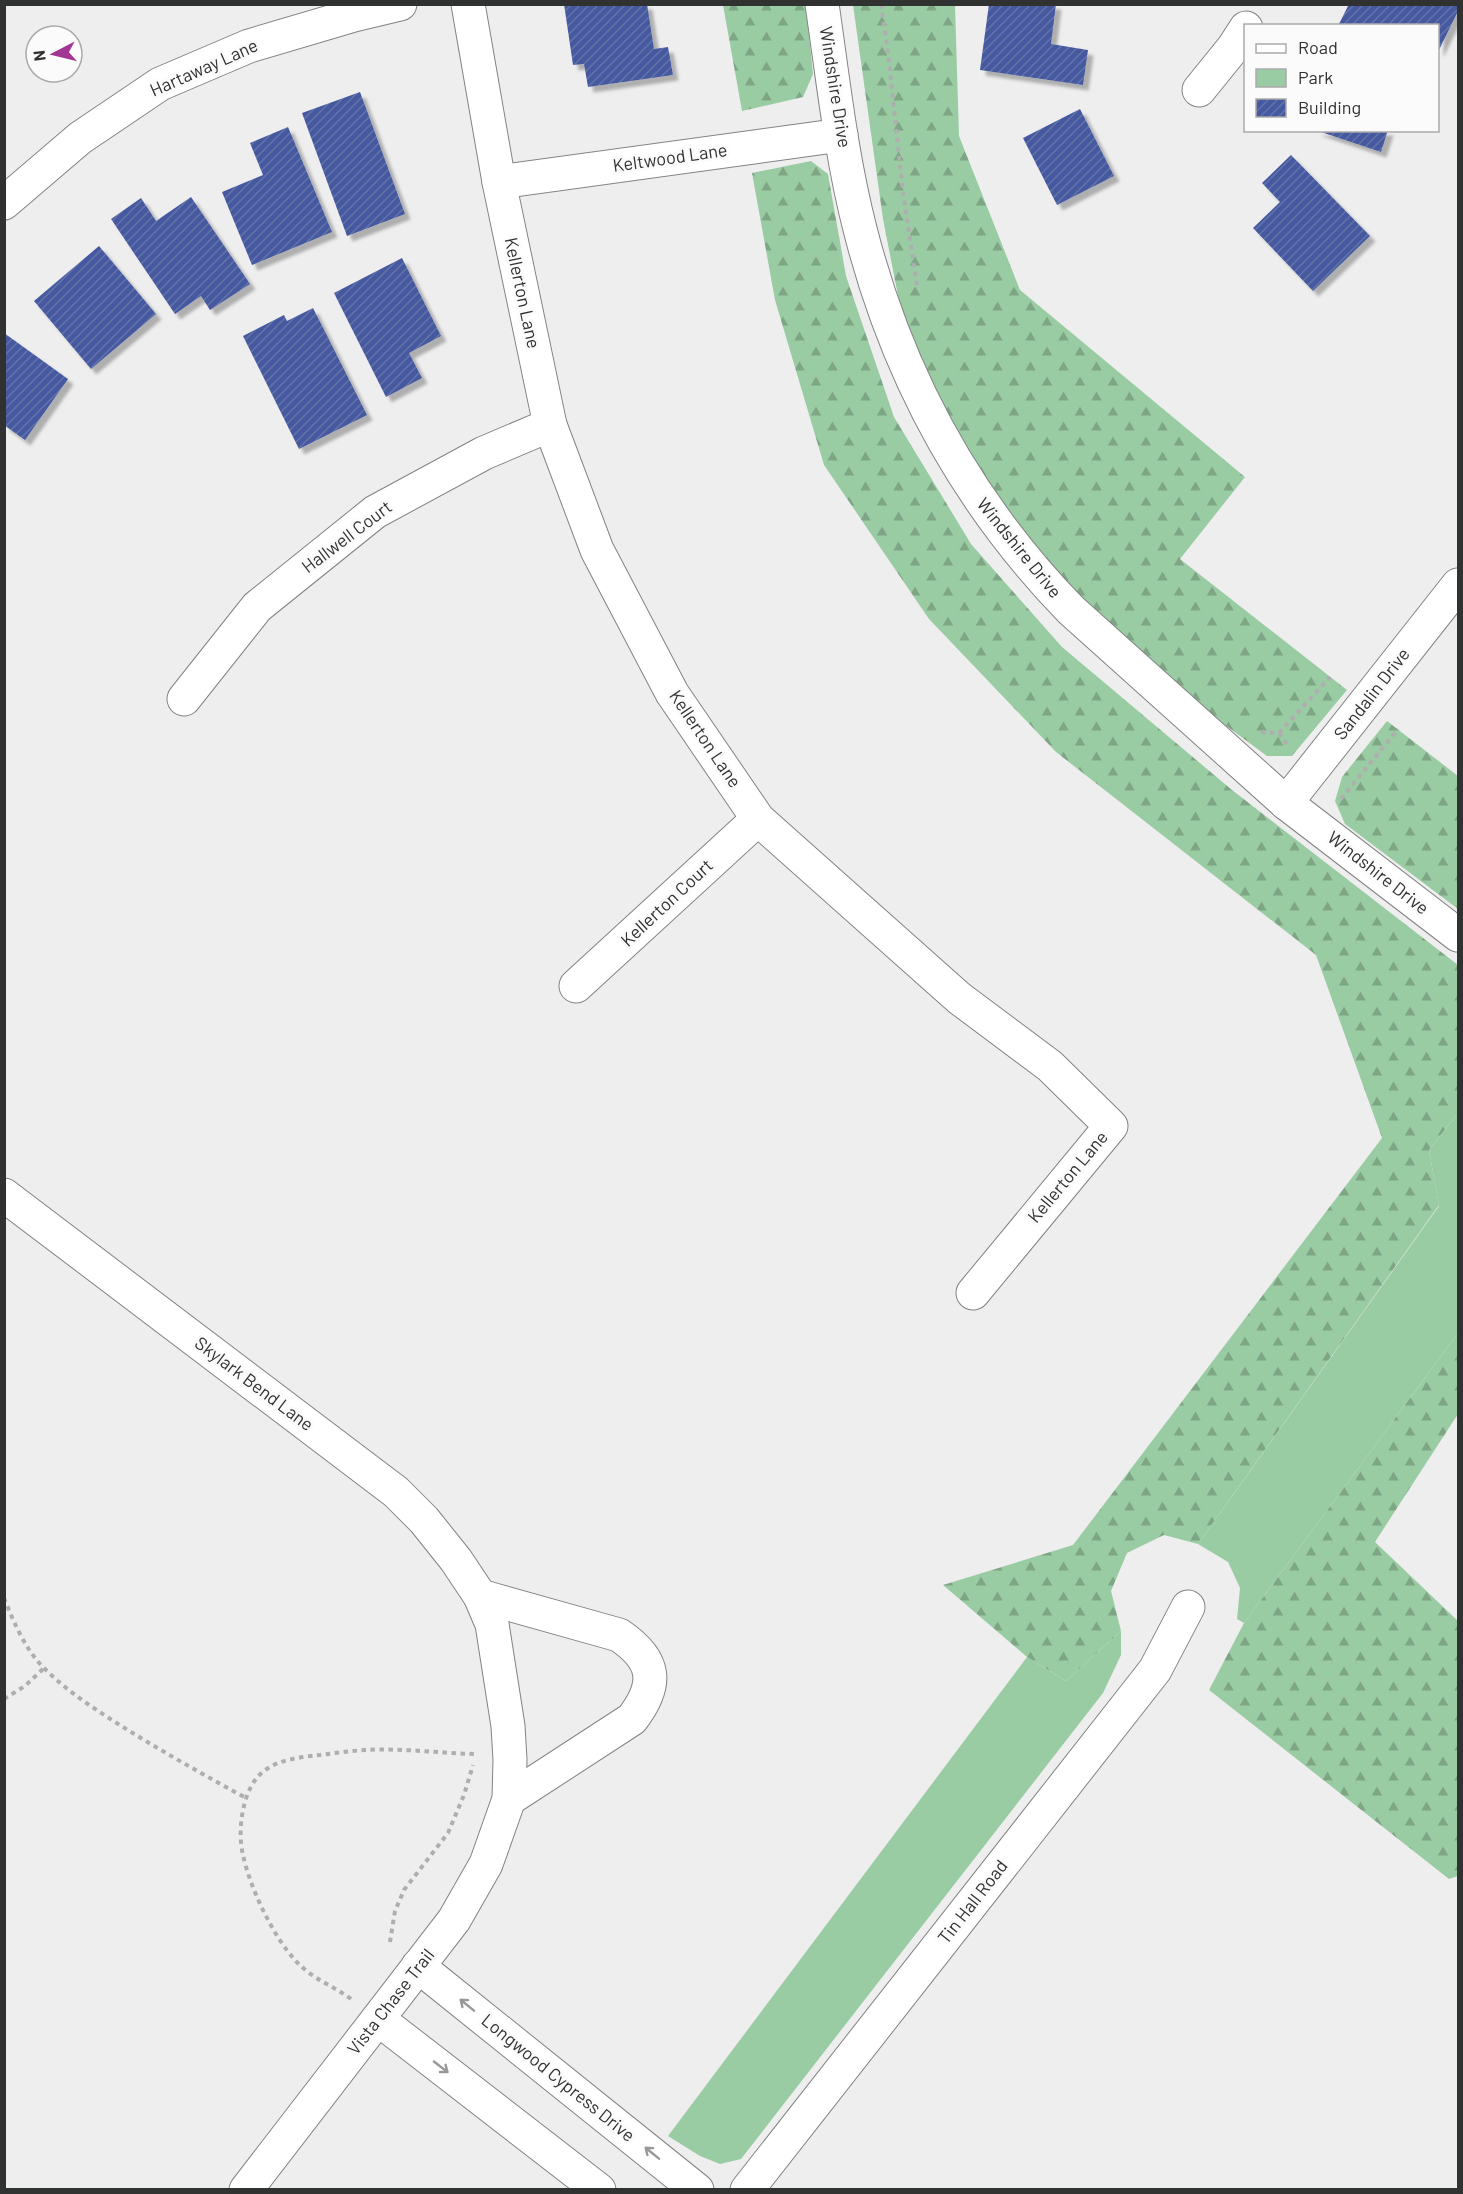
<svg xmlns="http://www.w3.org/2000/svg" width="1463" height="2194" font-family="Barlow,sans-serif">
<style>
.green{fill:#9acca3}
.forest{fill:url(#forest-firs)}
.building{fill:url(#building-hatch);filter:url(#shadow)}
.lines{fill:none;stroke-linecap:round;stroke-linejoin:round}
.minor-casing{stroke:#838384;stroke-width:35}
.path{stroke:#aeaeaf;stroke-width:4;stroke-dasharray:4.5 4.5;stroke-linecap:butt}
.minor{stroke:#fff;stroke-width:33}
.oneway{stroke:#989898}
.labels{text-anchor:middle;stroke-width:6;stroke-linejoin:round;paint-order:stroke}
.street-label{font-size:18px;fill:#303131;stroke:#fbfbfc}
</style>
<defs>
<pattern id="forest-firs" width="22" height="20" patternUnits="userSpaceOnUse" patternTransform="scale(1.5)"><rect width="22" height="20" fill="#9acca3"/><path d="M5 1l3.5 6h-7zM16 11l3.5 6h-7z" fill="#7ea685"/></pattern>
<pattern id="building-hatch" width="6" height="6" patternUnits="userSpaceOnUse" patternTransform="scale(1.5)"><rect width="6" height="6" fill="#4459a0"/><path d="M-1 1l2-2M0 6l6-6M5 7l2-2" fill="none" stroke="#6373a8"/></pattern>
<filter id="shadow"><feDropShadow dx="5.5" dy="5.5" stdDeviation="1.5" flood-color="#0004"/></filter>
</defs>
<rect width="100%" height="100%" fill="#eeeeef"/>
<!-- green -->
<g class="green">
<path d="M1458 1113V1333L1244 1623 1237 1619 1240 1588 1228 1562 1198 1544 1439 1206 1429 1150Z"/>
<path d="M1121 1631V1655L1103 1693 741 2159 720 2164 700 2156 668 2136 1027 1657 1066 1681Z"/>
</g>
<!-- forest -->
<g class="forest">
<path d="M723 5H806L813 74 803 97 742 111Z"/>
<path d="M853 5H955L959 136 1020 290 1245 477 1180 559 1347 690 1292 756H1267L1163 679 1062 588 995 499 937 405 901 311 883 219Z"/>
<path d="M811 161 828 174 846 276 894 417 971 544 1062 647 1232 790 1458 965V1113L1429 1150 1439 1205 1198 1544 1164 1535 1127 1553 1111 1591 1121 1631 1066 1681 1027 1657 943 1585 1073 1545 1382 1138 1316 955 1056 752 929 619 824 465 775 300 752 173Z"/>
<path d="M1387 721 1458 776V909L1345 824 1335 801 1342 777Z"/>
<path d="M1458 1333V1414L1375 1542 1458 1621V1876L1449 1879 1209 1690 1244 1623Z"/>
</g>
<!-- building -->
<g class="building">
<path d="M564 4H647L654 49 668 47 673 75 588 87 584 64 573 65Z"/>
<path d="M989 4H1056L1051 44 1088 50 1083 85 980 70Z"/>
<path d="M1349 4H1458V11L1438 52V26H1338Z"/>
<path d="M360 92 405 214 347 236 302 113Z"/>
<path d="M1080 109 1114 176 1057 205 1023 138Z"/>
<path d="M288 127 332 232 252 265 222 192 263 175 250 143Z"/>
<path d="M1315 130H1388L1381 152Z"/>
<path d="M1291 155 1370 236 1313 291 1253 228 1280 202 1262 183Z"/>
<path d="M191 197 250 284 210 310 201 296 175 314 111 219 141 198 156 221Z"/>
<path d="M99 246 156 314 91 369 34 301Z"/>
<path d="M402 258 441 336 409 353 422 378 386 397 334 293Z"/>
<path d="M313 308 367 415 299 449 243 336 284 315 287 321Z"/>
<path d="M4 333 68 379 25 440 4 425Z"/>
</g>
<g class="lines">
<defs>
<g id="minor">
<path d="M468 4 499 182 550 425 597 550 672 693 758 819 959 998 1050 1066 1111 1126 973 1293"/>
<path d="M822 4C833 79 841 155 860 229 897 375 965 501 1071 610L1286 803 1458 935"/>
<path d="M1199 90 1233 48 1246 28"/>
<path d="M499 182 841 135"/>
<path d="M4 203 80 138 160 84 249 46 354 15 400 4"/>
<path d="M184 699 257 607 375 512 484 453 550 425"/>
<path d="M1286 803 1458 585"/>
<path d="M576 986 758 819"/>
<path d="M4 1195 396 1492 424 1520 456 1560 480 1596 492 1624 508 1726 510 1760 509 1799 486 1864 454 1920 246 2190"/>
<path d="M480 1596 619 1635C656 1660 659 1684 632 1719L509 1799"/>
<path d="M418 1966 697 2190"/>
<path d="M378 2019 599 2190"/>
<path d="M747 2190 1155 1670 1188 1607"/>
</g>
</defs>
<!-- minor casing -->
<use href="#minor" class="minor-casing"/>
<!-- path -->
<g class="path">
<path d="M881 4 888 52 903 193 917 286"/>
<path d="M1261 732 1279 733 1288 746"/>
<path d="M1279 733 1330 677"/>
<path d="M1341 799 1398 729"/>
<path d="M4 1598C14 1623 26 1651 45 1669 68 1692 96 1710 123 1727 163 1752 204 1775 246 1798"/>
<path d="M4 1699 25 1686 44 1668"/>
<path d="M390 1942 395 1911 404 1890 448 1833 464 1795 473 1765"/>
<path d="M351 1999C331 1984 313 1980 295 1960 273 1936 250 1888 243 1855 237 1831 242 1787 264 1771 279 1759 302 1757 320 1755 335 1753 350 1751 365 1750 401 1748 439 1753 474 1754"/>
</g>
<!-- minor -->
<use href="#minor" class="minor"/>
</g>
<!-- one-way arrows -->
<defs><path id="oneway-shaft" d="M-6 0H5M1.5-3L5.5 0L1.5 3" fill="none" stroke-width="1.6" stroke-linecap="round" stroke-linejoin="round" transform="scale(1.5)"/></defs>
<g class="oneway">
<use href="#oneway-shaft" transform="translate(467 2005) rotate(-141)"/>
<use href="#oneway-shaft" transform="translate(441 2067) rotate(38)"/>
<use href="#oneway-shaft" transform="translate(652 2153) rotate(-141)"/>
</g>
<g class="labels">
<!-- street labels -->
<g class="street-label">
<text transform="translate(204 68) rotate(-24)" y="6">Hartaway Lane</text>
<text transform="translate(835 87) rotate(81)" y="6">Windshire Drive</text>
<text transform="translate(670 158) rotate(-8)" y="6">Keltwood Lane</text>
<text transform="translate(522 293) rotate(78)" y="6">Kellerton Lane</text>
<text transform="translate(347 537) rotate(-37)" y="6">Hallwell Court</text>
<text transform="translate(1019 548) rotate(51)" y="6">Windshire Drive</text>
<text transform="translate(1372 694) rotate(-52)" y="6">Sandalin Drive</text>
<text transform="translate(705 739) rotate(56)" y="6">Kellerton Lane</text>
<text transform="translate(1378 873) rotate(38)" y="6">Windshire Drive</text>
<text transform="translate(667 903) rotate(-43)" y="6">Kellerton Court</text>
<text transform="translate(1068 1177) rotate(-50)" y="6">Kellerton Lane</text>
<text transform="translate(254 1384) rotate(37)" y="6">Skylark Bend Lane</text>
<text transform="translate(973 1902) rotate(-52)" y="6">Tin Hall Road</text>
<text transform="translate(391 2002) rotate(-52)" y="6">Vista Chase Trail</text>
<text transform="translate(558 2078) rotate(39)" y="6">Longwood Cypress Drive</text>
</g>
</g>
<!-- border -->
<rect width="1463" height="2194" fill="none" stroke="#303131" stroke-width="12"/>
<!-- legend -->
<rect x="1244" y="24" width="195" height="108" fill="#fbfbfc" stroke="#aaaaab" stroke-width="1.5"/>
<rect x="1256" y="44" width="30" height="9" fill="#ffffff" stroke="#aaaaab" stroke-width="1.5"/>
<text x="1298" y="54" font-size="18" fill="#303131">Road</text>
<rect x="1256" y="69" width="30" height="18" fill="#9acca3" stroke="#aaaaab" stroke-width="1.5"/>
<text x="1298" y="84" font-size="18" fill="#303131">Park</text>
<rect x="1256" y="99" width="30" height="18" fill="url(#building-hatch)" stroke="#aaaaab" stroke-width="1.5"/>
<text x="1298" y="114" font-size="18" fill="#303131">Building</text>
<!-- north arrow -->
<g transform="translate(54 54) rotate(263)"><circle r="28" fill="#fbfbfc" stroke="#aaaaab" stroke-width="1.5"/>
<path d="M0-4.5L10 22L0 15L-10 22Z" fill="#a33594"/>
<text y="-9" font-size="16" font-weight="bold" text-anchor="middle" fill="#303131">N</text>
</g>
</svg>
